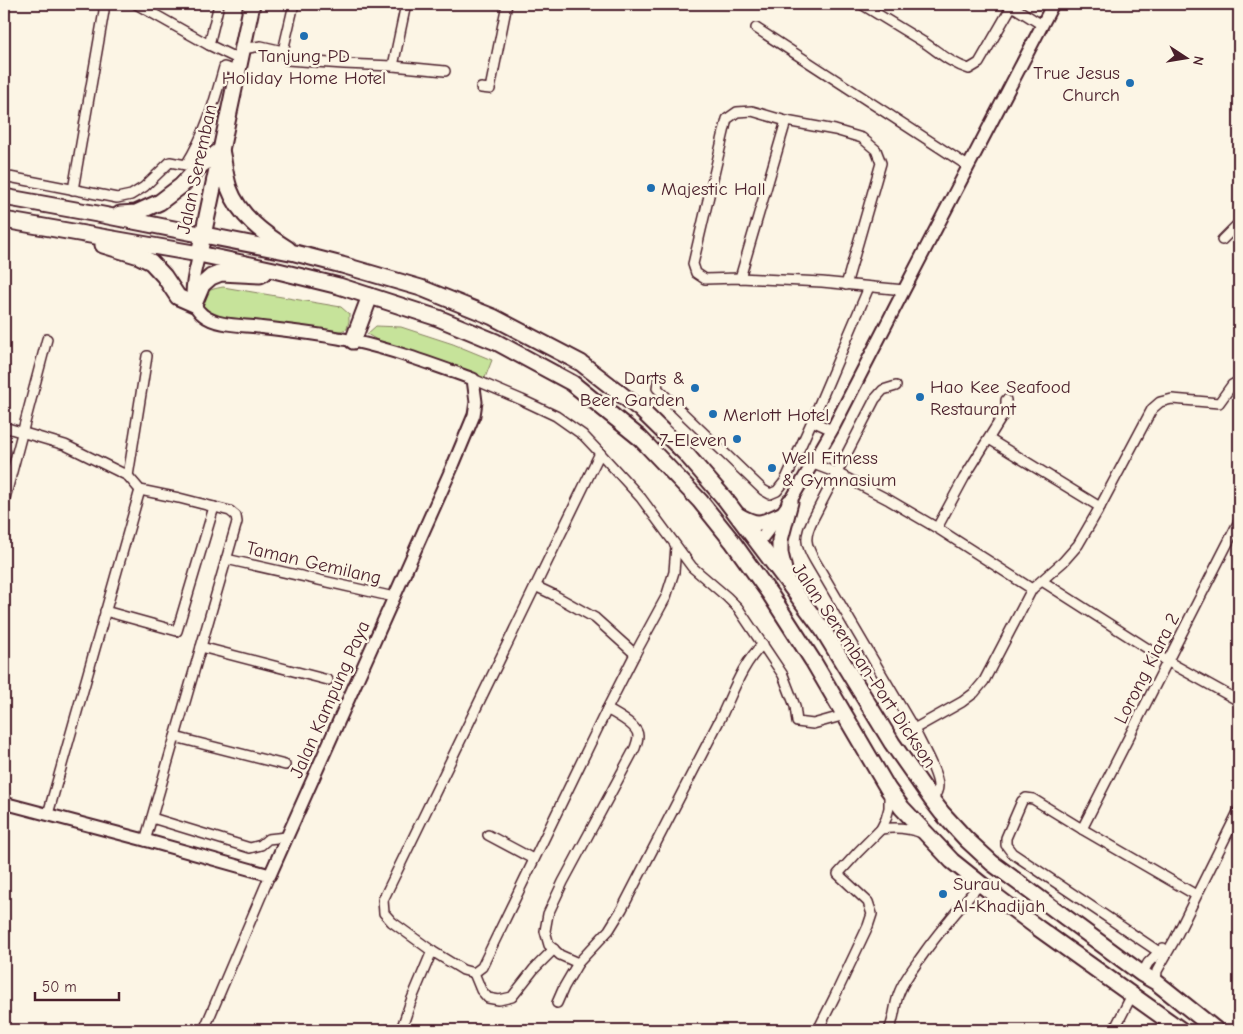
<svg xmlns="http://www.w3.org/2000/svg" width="1243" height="1034" font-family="'Comic Neue',sans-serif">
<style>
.green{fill:#c6e39a;stroke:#888162}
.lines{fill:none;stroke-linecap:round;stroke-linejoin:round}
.minor-casing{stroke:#4a1f2b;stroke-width:12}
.tertiary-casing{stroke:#4a1f2b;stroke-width:15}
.primary-casing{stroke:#4a1f2b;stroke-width:19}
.trunk-casing{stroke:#4a1f2b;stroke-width:19}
.minor{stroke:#fcf5e5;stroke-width:9}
.tertiary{stroke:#fcf5e5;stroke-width:11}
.primary{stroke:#fcf5e5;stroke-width:15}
.trunk{stroke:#fcf5e5;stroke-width:15}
.poi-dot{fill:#1f6fb2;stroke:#fcf5e5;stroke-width:2}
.labels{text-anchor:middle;stroke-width:5;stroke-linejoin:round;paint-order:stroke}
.poi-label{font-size:19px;fill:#4a1f2b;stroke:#fcf5e5;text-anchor:start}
.street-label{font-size:19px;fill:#4a1f2b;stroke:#fcf5e5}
</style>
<rect width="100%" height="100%" fill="#fcf5e5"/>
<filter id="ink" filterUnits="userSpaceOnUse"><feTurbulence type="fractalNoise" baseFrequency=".02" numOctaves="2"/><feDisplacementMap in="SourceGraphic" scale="10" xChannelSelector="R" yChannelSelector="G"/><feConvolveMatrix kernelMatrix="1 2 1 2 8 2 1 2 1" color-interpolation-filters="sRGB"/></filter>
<g filter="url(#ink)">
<!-- green -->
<g class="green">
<path d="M223 287 341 307 349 314V321L347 329 334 333 217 318 202 309C203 291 207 290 223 287Z"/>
<path d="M376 326 401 327 453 344 492 360 485 378 382 343 367 334Z"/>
</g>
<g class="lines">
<defs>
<g id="minor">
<path d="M136 4 209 45 240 60"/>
<path d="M294 4 283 51 287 60 344 64 393 66 445 71"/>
<path d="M861 4C882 17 904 30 925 43 940 53 952 64 969 69L979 63 1013 4"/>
<path d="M1009 4 1042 25"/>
<path d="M756 28 968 166"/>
<path d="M209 45 219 4"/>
<path d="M242 49 261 46 283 51"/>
<path d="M393 66 406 4"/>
<path d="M481 88 490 89 507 4"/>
<path d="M786 121 752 111 737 112 727 119 693 264 696 273 705 279 740 278 822 282 904 290"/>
<path d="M4 176 117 198 131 195 144 187 170 162 186 165C206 133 214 103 224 67L238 71"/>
<path d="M73 190 104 11 103 4"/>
<path d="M1222 240 1239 223"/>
<path d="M740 278 786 121 835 130 862 138 876 150 881 163 846 285"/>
<path d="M659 376 657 388 763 490 770 494 777 491 785 481 812 421 869 287"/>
<path d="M473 379 522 400 556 416 583 435 600 453 641 498 692 567 727 597 738 608 783 675 795 706 797 722 813 724 845 715"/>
<path d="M896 386 883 390 875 399 813 519C804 537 805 544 815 561L914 729C920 742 938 773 938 786 938 792 935 796 932 800"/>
<path d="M812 421 832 430"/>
<path d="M4 427 65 445 128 476 140 490 179 498 230 511 236 516 237 522 145 841"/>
<path d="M989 439 1100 507"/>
<path d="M600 453 383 900 384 913 392 922 432 951 463 970 474 973 482 967 607 709 635 654 666 597 674 572 676 546"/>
<path d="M813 464 837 473 889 500 937 528 1032 589"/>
<path d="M128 476 147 356"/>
<path d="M4 502 47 339"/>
<path d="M937 528 964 478 1005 412 1006 405V400"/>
<path d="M226 559 394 597"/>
<path d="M1042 581 1167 661 1239 701"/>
<path d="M535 586 552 594 595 618 635 654"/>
<path d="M105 611 177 631 214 507"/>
<path d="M201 647 328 680"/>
<path d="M914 729 962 702 974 693 984 681 1032 589 1063 562 1078 545 1100 507 1152 409 1160 402 1172 399 1219 403 1232 385 1239 381"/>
<path d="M175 737 285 765"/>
<path d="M48 814 140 490"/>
<path d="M152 818 250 848 261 845 268 839 286 837"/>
<path d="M881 829C895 827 909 828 922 833"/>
<path d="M1082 829 1239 521"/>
<path d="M488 835 533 859"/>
<path d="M1165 956 1012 853 1006 845V838L1022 801 1026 798 1033 799 1082 829 1196 895"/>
<path d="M578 963 560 955 549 945 545 931 548 914 563 882 635 748C636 745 638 740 638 736 638 725 616 715 607 709"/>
<path d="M474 973 481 990 488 998 499 1000 512 997 534 969 554 949"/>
<path d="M1142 974 1148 963 1163 948"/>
<path d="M1156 982 1157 971 1175 939 1239 810"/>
<path d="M557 1003 564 987 578 963 609 930 622 909C654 847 686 785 718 723 732 696 740 666 763 644"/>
<path d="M204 1030 270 875"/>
<path d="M401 1030 411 1001 432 951"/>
<path d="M818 1030 834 998 868 926 872 914 868 902 838 874 858 852 881 829 886 819 889 808V792"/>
<path d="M889 1030C895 1018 894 1005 899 993 904 979 915 966 924 953 941 929 961 906 980 884"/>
<path d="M1114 1030 1132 995"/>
</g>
<g id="tertiary">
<path d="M758 543 790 502 832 430 904 290 1053 4"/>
<path d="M4 803 152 842 270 875 454 463 474 415 476 402 473 379C434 365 394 350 353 341 322 334 290 331 258 327 242 325 216 326 203 315 184 300 195 274 199 254"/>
</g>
<path id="primary" d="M199 254 252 4"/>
<g id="trunk">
<path d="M4 197 103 215 295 253 342 265 421 288 493 317 581 363 640 409 686 454 725 499 786 580 823 630 892 743 932 800 942 813 966 839 992 863 1142 974 1156 982 1216 1030"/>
<path d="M120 214 136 213 160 202 181 186 200 166 221 150C224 163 225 176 229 188 239 216 264 234 288 249"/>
<path d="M4 220 199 254 274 270 339 286 438 318 496 342 572 383 640 438 700 501 732 541 770 594 813 661 888 789 902 808 952 861 997 897 1038 928 1181 1030"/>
<path d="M103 245 139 256 151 262 164 276 178 297 194 304 202 285 211 277 221 273 260 275 264 273"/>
<path d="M353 341 370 296"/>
<path d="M739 516C759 527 761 524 781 515"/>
<path d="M785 574 780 553V540L790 502"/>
</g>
</defs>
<!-- minor casing -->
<use href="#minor" class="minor-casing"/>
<!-- tertiary casing -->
<use href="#tertiary" class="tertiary-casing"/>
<!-- primary casing -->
<use href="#primary" class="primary-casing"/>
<!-- trunk casing -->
<use href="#trunk" class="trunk-casing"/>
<!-- minor -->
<use href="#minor" class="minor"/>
<!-- tertiary -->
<use href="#tertiary" class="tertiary"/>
<!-- primary -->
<use href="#primary" class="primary"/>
<!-- trunk -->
<use href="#trunk" class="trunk"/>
</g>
</g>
<!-- markers -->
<g class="poi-dot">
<circle cx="304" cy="36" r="5"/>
<circle cx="1130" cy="83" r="5"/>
<circle cx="651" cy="188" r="5"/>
<circle cx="695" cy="388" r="5"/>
<circle cx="920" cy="397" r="5"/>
<circle cx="713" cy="414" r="5"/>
<circle cx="737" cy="439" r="5"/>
<circle cx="772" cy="468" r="5"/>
<circle cx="943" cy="894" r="5"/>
</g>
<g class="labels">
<!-- poi labels -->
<g class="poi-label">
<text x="304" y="62" text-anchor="middle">Tanjung PD<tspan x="304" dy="22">Holiday Home Hotel</tspan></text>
<text x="1120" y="79" text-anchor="end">True Jesus<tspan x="1120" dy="22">Church</tspan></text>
<text x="661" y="195">Majestic Hall</text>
<text x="685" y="384" text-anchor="end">Darts &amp;<tspan x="685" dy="22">Beer Garden</tspan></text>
<text x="930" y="393">Hao Kee Seafood<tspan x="930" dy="22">Restaurant</tspan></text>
<text x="723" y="421">Merlott Hotel</text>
<text x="727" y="446" text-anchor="end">7-Eleven</text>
<text x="782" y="464">Well Fitness<tspan x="782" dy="22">&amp; Gymnasium</tspan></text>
<text x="953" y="890">Surau<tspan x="953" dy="22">Al-Khadijah</tspan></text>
</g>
<!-- street labels -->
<g class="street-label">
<text transform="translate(196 169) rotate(-78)" y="7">Jalan Seremban</text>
<text transform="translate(314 562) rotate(13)" y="7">Taman Gemilang</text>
<text transform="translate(865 665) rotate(56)" y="7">Jalan Seremban-Port Dickson</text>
<text transform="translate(1146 668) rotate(-63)" y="7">Lorong Kiara 2</text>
<text transform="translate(329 699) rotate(-66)" y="7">Jalan Kampung Paya</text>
</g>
</g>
<!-- margin -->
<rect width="1243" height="1034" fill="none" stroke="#fcf5e5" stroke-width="20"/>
<rect x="10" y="10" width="1223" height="1014" fill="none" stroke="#4a1f2b" stroke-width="2" filter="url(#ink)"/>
<!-- north arrow -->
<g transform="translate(1186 58) rotate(102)" stroke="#fcf5e5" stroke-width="4" paint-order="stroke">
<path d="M0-4L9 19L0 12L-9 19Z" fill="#4a1f2b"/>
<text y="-8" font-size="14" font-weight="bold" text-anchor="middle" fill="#4a1f2b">N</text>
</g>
<!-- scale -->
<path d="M35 992v8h84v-8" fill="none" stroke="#4a1f2b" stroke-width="2.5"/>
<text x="42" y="992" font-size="15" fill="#4a1f2b" stroke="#fcf5e5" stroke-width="4" paint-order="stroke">50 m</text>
</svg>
